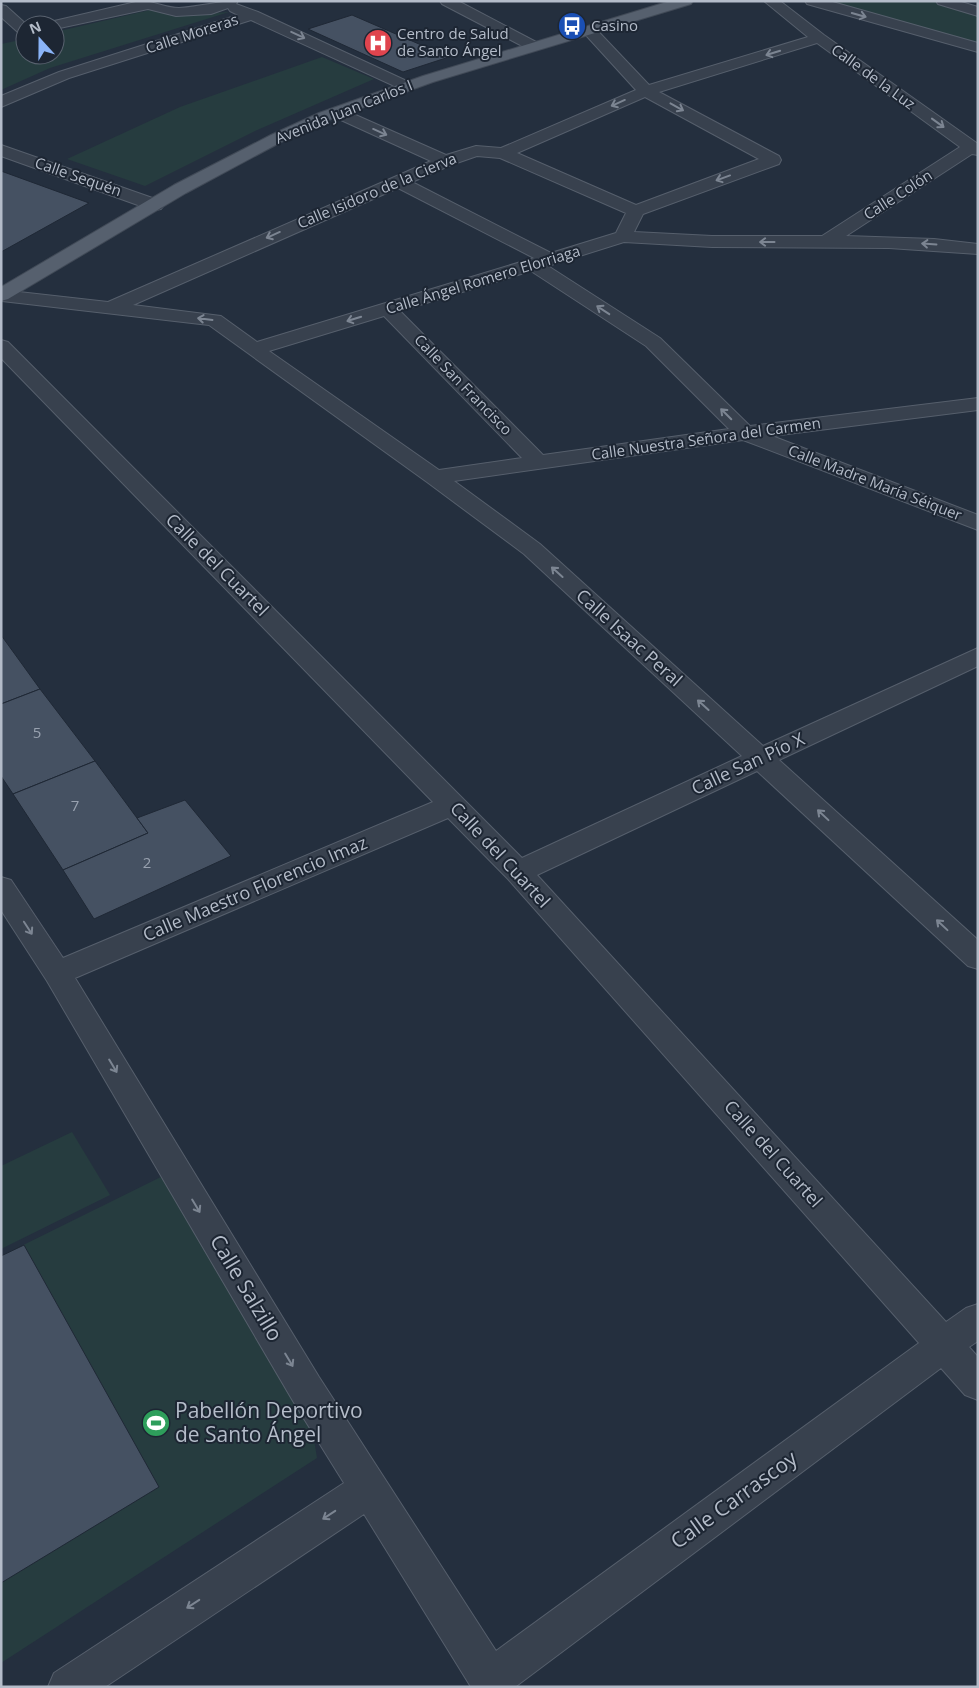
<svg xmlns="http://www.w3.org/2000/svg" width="979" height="1688" font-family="'Open Sans',sans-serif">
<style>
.green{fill:#263c3f}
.building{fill:#455162;stroke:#1f2835}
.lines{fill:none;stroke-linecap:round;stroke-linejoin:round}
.minor-casing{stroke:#565f6c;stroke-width:2}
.major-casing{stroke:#414a57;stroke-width:2}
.minor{fill:#38414e;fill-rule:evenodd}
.major{fill:#56606e;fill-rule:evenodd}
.oneway{stroke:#7c8592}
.labels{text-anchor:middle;stroke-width:4;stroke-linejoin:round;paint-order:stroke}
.far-poi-label{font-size:15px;fill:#b4bcc9;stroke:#1d2633;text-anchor:start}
.far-street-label{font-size:15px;fill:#b4bcc9;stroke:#1d2633}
.number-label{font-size:15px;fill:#98a1af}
.street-label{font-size:18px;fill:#b4bcc9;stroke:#1d2633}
.near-street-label{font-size:21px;fill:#b4bcc9;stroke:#1d2633}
.near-poi-label{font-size:21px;fill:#b4bcc9;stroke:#1d2633;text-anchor:start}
</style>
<rect width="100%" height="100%" fill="#242f3e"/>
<!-- green -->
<g class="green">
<path d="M812 1H943L978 12V48Z"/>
<path d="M150 10 178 15 229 12 50 68 1 90V44L25 39V55H55V32Z"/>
<path d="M322 57 374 79 255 131 145 186 67 159 180 107Z"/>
<path d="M72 1132 110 1195 1 1249V1166Z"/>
<path d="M175 1170 306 1389 317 1458 1 1663V1256Z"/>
</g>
<!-- building -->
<g class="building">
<path d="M352 15 449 57 403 72 308 29Z"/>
<path d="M1 171 89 203 1 252Z"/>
<path d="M1 635 40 689 1 704Z"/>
<path d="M40 689 95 761 13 794 1 776V704Z"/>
<path d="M95 761 148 833 63 870 13 794Z"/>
<path d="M185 800 231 856 94 919 63 870 148 833 137 818Z"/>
<path d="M24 1245 159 1487 1 1583V1256Z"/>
</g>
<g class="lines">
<defs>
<g id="minor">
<path d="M140 1C154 1 165 8 179 8 199 7 218 1 238 1L236 4 258 12 411 83 414 86 411 89H401L251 20 69 78 1 107V96L59 72 238 15 230 11 228 8 211 14 176 16 148 9 55 29V25H48L50 22Z"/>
<path d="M440 1H458L538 43 540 46 538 49H528L442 4Z"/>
<path d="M764 1H780L824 35 978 144V155L972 154 846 236 934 239 978 244V254L889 248 712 247 624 242 548 266 660 338 750 426 978 398V410L772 436 978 515V530L743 440 454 481 540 544 763 746 978 648V666L779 760 978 940V969L968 966 757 771 537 875 946 1322 966 1308 978 1304V1341L969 1347 978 1357V1400L965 1395 941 1368 515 1687H471L364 1514 105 1687H48L54 1673 344 1483 293 1401 47 981 1 910V877L11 880 63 958 433 802 1 358V340L8 342 522 858 742 756 524 554 427 482 209 325 2 301 1 290 108 302 431 161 330 115 328 112 330 109H342L446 155 476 146 501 148 636 90 584 33 582 30 584 27H594L649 85 808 37ZM817 43 960 147 822 236H712L634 232 643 214 779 164 781 160 779 156 659 92ZM645 97 759 159 636 205 517 153ZM477 156 500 158 626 213 616 233 551 253 412 182 451 165ZM398 188 534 258 257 342 221 316 133 305ZM531 271 646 346 729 429 543 455 400 311ZM384 316 522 458 439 470 269 351ZM448 818 508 879 919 1343 496 1651 319 1377 75 978Z"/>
<path d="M805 1H829L978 43V52L807 4Z"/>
<path d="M936 1H958L978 7V16L938 4Z"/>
<path d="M1 5 6 6 27 25H25V35L20 34 1 17Z"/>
<path d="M1 145 161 201 164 205 161 209 155 210 149 209 1 156Z"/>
</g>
<path id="major" d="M670 1H693L691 4 433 82 331 119 283 141 186 193 8 299 1 301V287L174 185 271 135 319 113 423 76Z"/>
</defs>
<!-- minor casing -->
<use href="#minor" class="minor-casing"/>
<!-- major casing -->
<use href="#major" class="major-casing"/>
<!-- minor -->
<use href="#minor" class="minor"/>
<!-- major -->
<use href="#major" class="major"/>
</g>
<!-- one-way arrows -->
<defs><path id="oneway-shaft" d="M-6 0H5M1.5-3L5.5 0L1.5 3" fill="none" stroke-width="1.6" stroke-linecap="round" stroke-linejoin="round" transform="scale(1.25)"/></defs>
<g class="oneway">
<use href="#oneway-shaft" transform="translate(859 15) rotate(16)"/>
<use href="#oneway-shaft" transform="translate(298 35) rotate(25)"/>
<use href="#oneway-shaft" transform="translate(773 53) rotate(163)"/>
<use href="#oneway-shaft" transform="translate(618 103) rotate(156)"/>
<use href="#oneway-shaft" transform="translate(677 107) rotate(29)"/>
<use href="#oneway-shaft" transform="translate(938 123) rotate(36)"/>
<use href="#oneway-shaft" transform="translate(380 132) rotate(24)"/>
<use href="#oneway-shaft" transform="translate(723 178) rotate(160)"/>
<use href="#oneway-shaft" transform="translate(273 235) rotate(156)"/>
<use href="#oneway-shaft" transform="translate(767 242) rotate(-180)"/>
<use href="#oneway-shaft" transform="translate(929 244) rotate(-176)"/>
<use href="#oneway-shaft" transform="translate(603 310) rotate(-147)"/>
<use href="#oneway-shaft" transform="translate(205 319) rotate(-173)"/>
<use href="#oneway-shaft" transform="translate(354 319) rotate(163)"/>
<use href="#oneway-shaft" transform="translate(726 414) rotate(-135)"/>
<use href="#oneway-shaft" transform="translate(557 572) rotate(-138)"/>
<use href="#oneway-shaft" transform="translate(703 705) rotate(-138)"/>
<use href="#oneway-shaft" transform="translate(823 815) rotate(-137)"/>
<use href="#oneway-shaft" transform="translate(942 925) rotate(-137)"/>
<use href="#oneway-shaft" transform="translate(28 928) rotate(57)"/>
<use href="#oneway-shaft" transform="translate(113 1066) rotate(59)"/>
<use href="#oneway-shaft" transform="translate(196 1206) rotate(59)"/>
<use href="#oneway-shaft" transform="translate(289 1360) rotate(59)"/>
<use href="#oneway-shaft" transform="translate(329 1515) rotate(147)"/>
<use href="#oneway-shaft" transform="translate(193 1604) rotate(147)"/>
</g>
<!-- icons -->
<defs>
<symbol id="bus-disc" viewBox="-11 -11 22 22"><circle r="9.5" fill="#1a4fb4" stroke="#1d2633"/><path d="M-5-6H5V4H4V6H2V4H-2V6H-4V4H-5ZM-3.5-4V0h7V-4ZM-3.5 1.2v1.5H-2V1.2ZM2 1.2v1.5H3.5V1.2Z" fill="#fff"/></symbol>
<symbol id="hospital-disc" viewBox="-11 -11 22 22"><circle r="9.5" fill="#e0444e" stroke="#1d2633"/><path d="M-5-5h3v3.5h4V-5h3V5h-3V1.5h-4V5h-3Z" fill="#fff"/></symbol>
<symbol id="stadium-disc" viewBox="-11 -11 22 22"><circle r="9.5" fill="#2e9e5b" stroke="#1d2633"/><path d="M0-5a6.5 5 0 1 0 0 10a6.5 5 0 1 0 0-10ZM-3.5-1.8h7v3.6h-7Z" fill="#fff"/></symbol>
</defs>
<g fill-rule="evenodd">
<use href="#bus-disc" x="556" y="10" width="32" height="32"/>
<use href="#hospital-disc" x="362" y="27" width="32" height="32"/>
<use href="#stadium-disc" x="140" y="1407" width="32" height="32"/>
</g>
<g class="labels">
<!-- far-poi labels -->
<g class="far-poi-label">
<text x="591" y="31">Casino</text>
<text x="397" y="39">Centro de Salud<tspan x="397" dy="17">de Santo Ángel</tspan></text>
</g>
<!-- far-street labels -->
<g class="far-street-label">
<text transform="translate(192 34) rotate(-18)" y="5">Calle Moreras</text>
<text transform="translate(873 77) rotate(36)" y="5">Calle de la Luz</text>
<text transform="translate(344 112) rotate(-22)" y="5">Avenida Juan Carlos I</text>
<text transform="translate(78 177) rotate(19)" y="5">Calle Sequén</text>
<text transform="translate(377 191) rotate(-23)" y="5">Calle Isidoro de la Cierva</text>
<text transform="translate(898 195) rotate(-33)" y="5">Calle Colón</text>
<text transform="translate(483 280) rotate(-17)" y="5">Calle Ángel Romero Elorriaga</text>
<text transform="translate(463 385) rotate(46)" y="5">Calle San Francisco</text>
<text transform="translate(706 439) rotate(-8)" y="5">Calle Nuestra Señora del Carmen</text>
<text transform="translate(875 483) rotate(21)" y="5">Calle Madre María Séiquer</text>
</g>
<!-- number labels -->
<g class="number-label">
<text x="37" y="738">5</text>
<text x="75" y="811">7</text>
<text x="147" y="868">2</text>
</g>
<!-- street labels -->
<g class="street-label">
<text transform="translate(217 565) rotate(45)" y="6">Calle del Cuartel</text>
<text transform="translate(629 638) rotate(42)" y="6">Calle Isaac Peral</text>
<text transform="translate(748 764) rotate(-25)" y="6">Calle San Pío X</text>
<text transform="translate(500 855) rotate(47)" y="6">Calle del Cuartel</text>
<text transform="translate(255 889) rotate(-23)" y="6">Calle Maestro Florencio Imaz</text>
<text transform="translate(773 1154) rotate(48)" y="6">Calle del Cuartel</text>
</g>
<!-- near-street labels -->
<g class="near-street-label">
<text transform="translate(246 1288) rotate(59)" y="7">Calle Salzillo</text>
<text transform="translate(734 1500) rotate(-36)" y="7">Calle Carrascoy</text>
</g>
<!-- near-poi labels -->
<g class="near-poi-label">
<text x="175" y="1418">Pabellón Deportivo<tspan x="175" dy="24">de Santo Ángel</tspan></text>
</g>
</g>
<!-- border -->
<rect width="979" height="1688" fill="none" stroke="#b4bcc9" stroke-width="5"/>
<!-- north arrow -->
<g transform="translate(40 40) rotate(339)"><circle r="24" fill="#1d2633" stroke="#59626f"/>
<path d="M0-4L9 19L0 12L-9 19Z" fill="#8ab4f8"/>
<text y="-8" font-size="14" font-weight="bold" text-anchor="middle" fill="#b4bcc9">N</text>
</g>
</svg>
